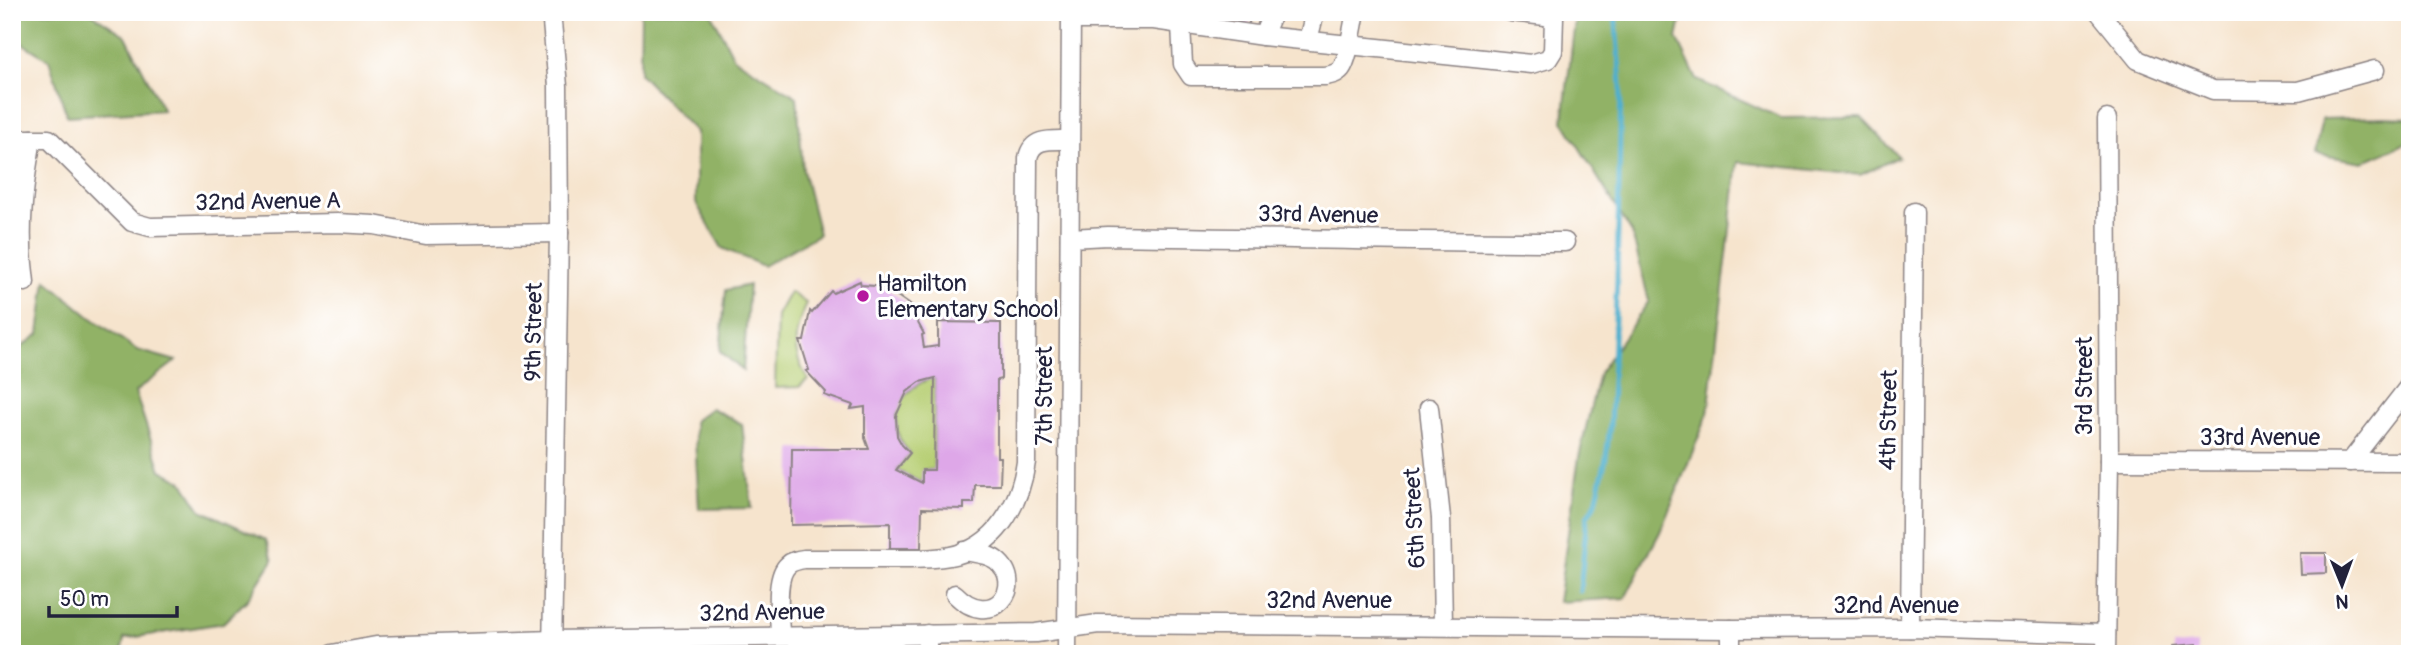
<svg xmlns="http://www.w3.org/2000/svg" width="2422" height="666" font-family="Pangolin,sans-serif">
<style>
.green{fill:#b7cf74;stroke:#6c7858;stroke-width:2}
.forest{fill:#91b266;stroke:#5a6a50;stroke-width:2}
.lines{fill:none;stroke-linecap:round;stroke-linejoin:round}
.stream{stroke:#4fb0ce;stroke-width:5}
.building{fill:#dea7e8;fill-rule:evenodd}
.minor-casing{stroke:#8c8384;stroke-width:21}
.minor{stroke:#fff;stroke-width:18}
.poi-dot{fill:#b5179e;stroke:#fff;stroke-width:2.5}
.labels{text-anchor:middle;stroke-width:6;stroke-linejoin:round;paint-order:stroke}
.street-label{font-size:23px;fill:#22223b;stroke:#fff}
.poi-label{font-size:23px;fill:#22223b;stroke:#fff;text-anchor:start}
</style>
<rect width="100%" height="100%" fill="#fff"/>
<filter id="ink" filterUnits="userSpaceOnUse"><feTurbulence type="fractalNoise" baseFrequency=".0143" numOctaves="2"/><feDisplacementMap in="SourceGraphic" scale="14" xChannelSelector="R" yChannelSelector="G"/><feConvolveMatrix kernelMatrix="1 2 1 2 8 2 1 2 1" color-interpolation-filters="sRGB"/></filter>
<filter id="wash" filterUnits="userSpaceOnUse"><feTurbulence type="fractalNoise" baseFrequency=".00686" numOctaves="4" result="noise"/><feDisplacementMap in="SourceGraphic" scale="28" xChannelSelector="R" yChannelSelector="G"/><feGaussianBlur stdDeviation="1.57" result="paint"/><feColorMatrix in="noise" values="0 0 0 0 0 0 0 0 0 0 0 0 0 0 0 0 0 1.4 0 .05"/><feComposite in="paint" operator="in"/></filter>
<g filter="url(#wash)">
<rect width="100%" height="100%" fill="#f6e4cd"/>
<!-- green -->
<g class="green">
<path d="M790 292 806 303C794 333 790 351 808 379L799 387 775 388 777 315Z"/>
<path d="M935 378 934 470H923L922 483 896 470 910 453C883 427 898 385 935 378Z"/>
</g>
<!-- forest -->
<g class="forest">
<path d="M12 12H89L126 36 163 110 67 116 49 60 12 37Z"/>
<path d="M641 12H711L734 58 797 97 803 170 819 234 763 266 722 248 696 203V132L640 74Z"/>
<path d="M1576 12H1683L1677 38 1697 80 1781 118 1861 117 1899 157 1860 175 1738 162 1708 414 1660 532 1625 598 1558 602 1579 457 1599 373 1649 301 1632 233 1563 121Z"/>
<path d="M2383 117 2410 118V141L2363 162 2315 154 2322 119Z"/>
<path d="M46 280 89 316 137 350 176 361 135 392 161 470 182 481 201 510 266 540 273 560 248 599 223 623 124 639 121 654H12V354L39 334Z"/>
<path d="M749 285 743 371 720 351 726 290Z"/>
<path d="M711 408 742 424 752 508 699 509 694 421Z"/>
</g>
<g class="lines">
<!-- stream -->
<path class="stream" d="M1580 591 1587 517 1596 502 1606 458 1610 425 1617 278 1621 85 1615 12"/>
</g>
<g id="blocks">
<!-- building -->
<g class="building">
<path d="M1220 12H1255L1247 26Z"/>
<path d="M860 281 861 285 890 287 889 290 913 307 910 308 924 334 922 335 924 348 938 346V322L1001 323V379L997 380V457H1001L1000 485H975L974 503H964V509L922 508 921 548H890V523L791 525 792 449H869L865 438V407L851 409 853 405 824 395 826 392 806 371 809 370 800 341H804L810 311 812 313 831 291 833 293ZM935 378 934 470H922V483L896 470 910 453 902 445 897 436 896 416 907 392 920 382Z"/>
<path d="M2300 553H2326V573L2301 574Z"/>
<path d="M2197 644V654H2174L2173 646Z"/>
</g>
</g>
</g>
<g filter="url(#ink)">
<use href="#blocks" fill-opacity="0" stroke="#8c8384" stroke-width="2"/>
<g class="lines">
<defs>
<g id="minor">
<path d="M551 12 558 86 559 233 552 654"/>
<path d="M2099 12 2138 60 2213 90 2298 91 2375 70"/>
<path d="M1071 20H1154L1263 36 1531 64 1548 59 1553 51 1554 17 1511 12"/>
<path d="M1181 25 1183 64 1191 76H1325C1331 75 1337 74 1341 69 1348 61 1353 25 1356 12"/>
<path d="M1263 36 1273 12"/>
<path d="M1308 40 1315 12"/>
<path d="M12 139H49L132 222 150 227 337 223 374 225 426 235 559 233"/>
<path d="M1070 238 1108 236C1261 238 1413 242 1565 242"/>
<path d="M25 282C18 232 23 189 32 139"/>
<path d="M1429 408 1441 518 1443 625"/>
<path d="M2109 461 2410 462"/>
<path d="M2350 462 2410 385"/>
<path d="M955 594C992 632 1028 585 996 560 988 554 974 553 964 551"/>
<path d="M1910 628 1914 212"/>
<path d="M780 636C780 618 774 577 788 565 792 561 798 560 804 559 831 559 858 559 885 559 907 559 929 560 950 556 996 548 1020 504 1026 462L1028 158C1032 137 1052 140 1070 140"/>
<path d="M332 654 376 646 552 640 1036 633 1098 624 1731 629 1910 628 2106 634"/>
<path d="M927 654V634"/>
<path d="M1067 654 1071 12"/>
<path d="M1731 654V629"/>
<path d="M2106 654 2109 461 2107 119"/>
</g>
</defs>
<!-- minor casing -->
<use href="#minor" class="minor-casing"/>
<!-- minor -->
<use href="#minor" class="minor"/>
</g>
</g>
<!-- markers -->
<circle class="poi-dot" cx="863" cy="296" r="7"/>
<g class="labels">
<!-- street labels -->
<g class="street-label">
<text transform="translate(268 201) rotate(-1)" y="8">32nd Avenue A</text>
<text transform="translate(1318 214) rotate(1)" y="8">33rd Avenue</text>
<text transform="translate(533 332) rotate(-89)" y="8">9th Street</text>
<text transform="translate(2084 386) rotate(-90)" y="8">3rd Street</text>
<text transform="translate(1044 396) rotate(-90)" y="8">7th Street</text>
<text transform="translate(1888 420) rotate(-89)" y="8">4th Street</text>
<text x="2260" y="445">33rd Avenue</text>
<text transform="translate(1414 518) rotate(-93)" y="8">6th Street</text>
<text x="1329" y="608">32nd Avenue</text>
<text x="1896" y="613">32nd Avenue</text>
<text transform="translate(762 612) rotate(-1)" y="8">32nd Avenue</text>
</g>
<!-- poi labels -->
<g class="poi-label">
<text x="877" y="291">Hamilton<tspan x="877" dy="26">Elementary School</tspan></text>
</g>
</g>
<!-- margin -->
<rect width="2422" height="666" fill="none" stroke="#fff" stroke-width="42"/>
<!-- north arrow -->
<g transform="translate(2342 585) rotate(179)" stroke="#ffffff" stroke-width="5" paint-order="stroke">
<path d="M0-5L12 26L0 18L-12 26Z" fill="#22223b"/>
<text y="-10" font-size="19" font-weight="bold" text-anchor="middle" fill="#22223b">N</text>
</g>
<!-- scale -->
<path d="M49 606v10h128v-10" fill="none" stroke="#22223b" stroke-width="3.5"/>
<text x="60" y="606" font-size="21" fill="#22223b" stroke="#ffffff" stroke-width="5" paint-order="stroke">50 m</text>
</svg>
